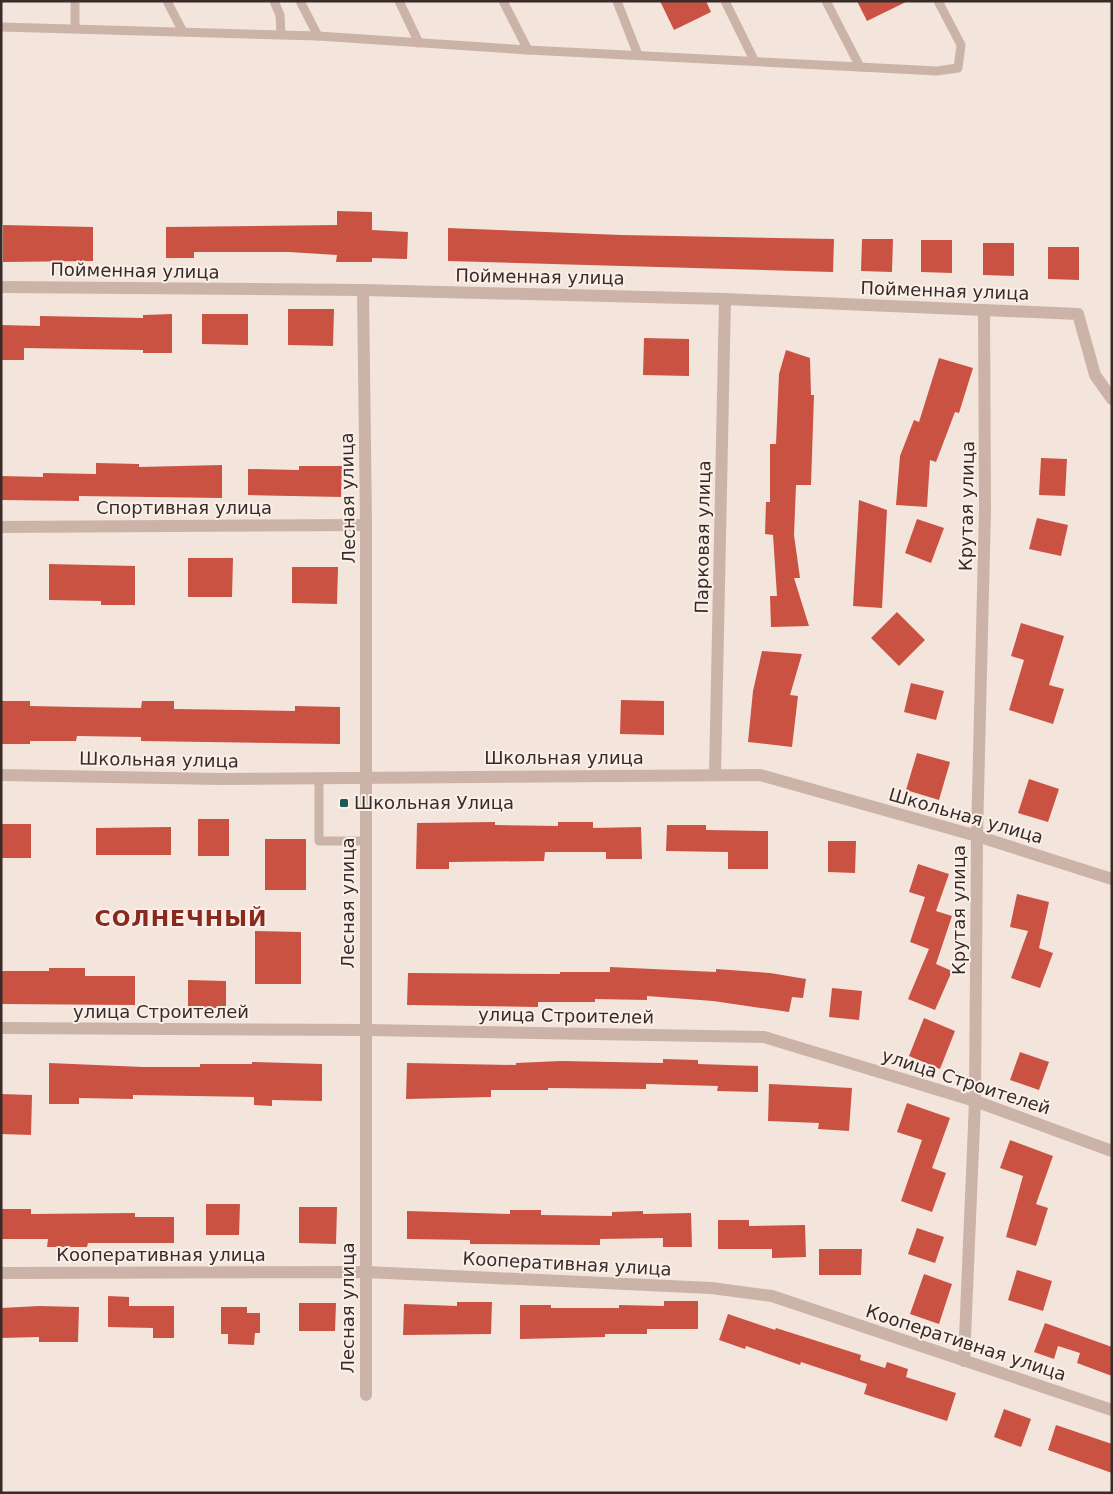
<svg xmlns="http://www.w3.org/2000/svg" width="1113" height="1494" font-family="'DejaVu Sans',sans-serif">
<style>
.building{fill:#ca5243}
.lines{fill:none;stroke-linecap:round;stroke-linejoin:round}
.lane{stroke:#ccb3a7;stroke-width:9}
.street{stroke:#ccb3a7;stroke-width:12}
.poi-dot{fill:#1c5b57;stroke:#faf0e9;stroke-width:2}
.labels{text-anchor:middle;stroke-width:4;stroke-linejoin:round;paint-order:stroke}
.street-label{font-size:18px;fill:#382b28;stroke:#faf0e9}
.poi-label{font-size:18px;fill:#382b28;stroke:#faf0e9;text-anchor:start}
.district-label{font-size:22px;font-weight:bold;letter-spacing:1px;fill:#8a291e;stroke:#faf0e9}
</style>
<rect width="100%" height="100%" fill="#f3e5dc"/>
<!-- building -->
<g class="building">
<path d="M660 1H706L711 12 674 30Z"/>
<path d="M857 1H908L867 21Z"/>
<path d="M337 211 372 212V230L408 232 407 259 372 258V262H336L337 255 289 252H194V258H166V227L337 225Z"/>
<path d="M3 225 93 227V261L3 262Z"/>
<path d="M448 228 621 235 834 239 833 272 448 261Z"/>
<path d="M862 239H893L892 272 861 271Z"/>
<path d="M921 240H952V273L921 272Z"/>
<path d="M983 243H1014V276L983 275Z"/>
<path d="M1048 247H1079V280L1048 279Z"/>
<path d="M288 309H334L333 346 288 345Z"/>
<path d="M172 314V353H143V350L24 348V360H1V325L40 326V316L143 318V315Z"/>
<path d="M202 314H248V345L202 344Z"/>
<path d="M644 338 689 339V376L643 375Z"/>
<path d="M786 350 810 358 811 395H814L811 485H796L794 535 800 578H794L809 626 771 627 770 596H777L773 535 765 534 766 502H770V444H776L779 374Z"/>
<path d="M939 358 973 368 959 413 955 412 936 462 930 460 927 507 896 505 900 456 914 420 919 422Z"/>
<path d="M1041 458 1067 459 1065 496 1039 495Z"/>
<path d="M96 463 139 464V467L222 465V498L79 496V501L1 500V476L43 477V473L96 474Z"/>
<path d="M299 466H342L341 497 248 495V469L299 470Z"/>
<path d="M859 500 887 510 882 608 853 606Z"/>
<path d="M1037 518 1068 525 1061 556 1029 549Z"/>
<path d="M917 519 944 528 931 563 905 553Z"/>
<path d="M188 558H233L232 597H188Z"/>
<path d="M49 564 135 566V605H101V601L49 600Z"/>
<path d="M292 567H338L337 604 292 603Z"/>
<path d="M897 612 925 640 899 666 871 638Z"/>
<path d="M1021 623 1064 636 1049 685 1064 689 1053 724 1009 710 1024 660 1011 656Z"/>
<path d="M762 651 802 654 790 695 798 696 792 747 748 742 753 691Z"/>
<path d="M911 683 944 691 936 720 904 712Z"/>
<path d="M621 700 664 701V735L620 734Z"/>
<path d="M1 701H30V706L77 707 141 708 142 701H174V709L295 711V706L340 707V744L141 741V737L77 736 76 741H30V744H1Z"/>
<path d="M917 753 950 762 939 800 906 790Z"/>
<path d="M1029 779 1059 789 1048 822 1018 813Z"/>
<rect x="198" y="819" width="31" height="37"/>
<path d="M495 822V825L558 826V822H593V828L641 827 642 859H606V852H545L544 861 449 862V869H416L417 823Z"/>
<rect x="1" y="824" width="30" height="34"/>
<path d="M667 825H706V830L768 831V869H728V852L666 851Z"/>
<path d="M171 827V855H96V828Z"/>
<rect x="265" y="839" width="41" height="51"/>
<path d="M828 841H856L855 873 828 872Z"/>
<path d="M918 864 949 874 936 911 952 916 936 964 952 971 935 1010 908 999 929 949 910 942 925 897 909 892Z"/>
<path d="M1017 894 1049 902 1039 948 1053 953 1040 988 1011 978 1028 931 1010 927Z"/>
<path d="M255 931 301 932V984H255Z"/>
<path d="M610 967 716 972V969L770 973 806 979 803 998 792 997 789 1012 713 1001 647 996V1000L595 999V1002H538V1007L407 1005 408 973 560 974V972H610Z"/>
<path d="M49 968H85V976H135V1005L1 1004V971H49Z"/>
<path d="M188 980 226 981V1008H188Z"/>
<path d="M832 988 862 991 859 1020 829 1017Z"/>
<path d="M924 1018 955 1031 940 1069 909 1056Z"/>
<path d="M1020 1052 1049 1062 1039 1090 1010 1080Z"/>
<path d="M663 1059 698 1060V1064L758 1066V1092L717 1091 718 1086 646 1084V1089L548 1088V1090H491V1097L406 1099 407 1063 516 1065V1063L561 1061 663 1063Z"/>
<path d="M252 1062 322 1064V1101L272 1100V1106L254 1105V1097L133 1095V1099L79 1098V1104H49V1063L143 1067H200V1064H252Z"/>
<path d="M769 1084 852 1088 849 1131 818 1129 819 1123 768 1121Z"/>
<path d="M1 1094 32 1095 31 1135 1 1134Z"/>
<path d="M907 1103 950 1118 932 1168 946 1173 932 1212 901 1201 922 1140 897 1132Z"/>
<path d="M1010 1140 1053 1156 1036 1204 1048 1208 1036 1246 1006 1237 1023 1176 1000 1168Z"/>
<path d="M206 1204H240L239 1235H206Z"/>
<path d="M299 1207H337L336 1244 299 1243Z"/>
<path d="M1 1209H31V1214L135 1213V1217H174V1243H88L87 1247H47L48 1239H1Z"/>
<path d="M510 1210H541V1215L612 1216V1212L643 1211V1214L691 1213 692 1247H663V1238L600 1239V1245L470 1244V1240L407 1239V1211L510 1214Z"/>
<path d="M718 1220H749V1226L805 1225 806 1257 772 1258V1249H718Z"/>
<path d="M917 1228 944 1237 935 1263 908 1254Z"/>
<path d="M819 1249H862L861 1275H819Z"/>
<path d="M1017 1270 1052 1281 1043 1311 1008 1300Z"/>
<path d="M924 1274 952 1284 939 1324 910 1314Z"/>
<path d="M108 1296 129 1297V1306H174V1338H153V1328L108 1327Z"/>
<path d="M664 1301H698V1329H647V1334H605V1337L520 1339V1305H551V1308H619V1305L664 1306Z"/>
<path d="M457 1302H492L491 1334 403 1335 404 1304 457 1306Z"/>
<path d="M299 1303H336L335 1331H299Z"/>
<path d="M39 1306 79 1307 78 1342H39V1337L1 1338V1308Z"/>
<path d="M221 1307H247V1313H260V1333H255L254 1345 228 1344V1334H221Z"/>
<path d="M728 1314 775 1330 776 1328 861 1355 860 1360 885 1368 887 1362 908 1369 906 1377 956 1393 947 1421 864 1394 867 1384 801 1362 800 1365 746 1346 745 1349 719 1340Z"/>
<path d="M1045 1323 1112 1347V1376L1077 1363 1080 1353 1058 1346 1054 1359 1034 1352Z"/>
<path d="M1004 1409 1031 1419 1021 1447 994 1437Z"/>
<path d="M1056 1425 1112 1444V1473L1048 1450Z"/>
</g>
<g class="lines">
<!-- lane -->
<g class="lane">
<path d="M75 1V28"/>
<path d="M167 1 182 30"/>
<path d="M274 1 280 15 281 34"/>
<path d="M300 1 318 36"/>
<path d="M399 1 419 43"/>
<path d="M503 1 528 50"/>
<path d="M617 1 638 55"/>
<path d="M725 1 754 60"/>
<path d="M826 1 860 67"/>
<path d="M1 27 318 36 528 50 937 71 958 68 961 45 938 1"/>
<path d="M319 777V841H366"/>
</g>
<!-- street -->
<g class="street">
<path d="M1 287 363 290 725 299 1078 314 1095 375 1112 399"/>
<path d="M363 290 366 525V1395"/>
<path d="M1 527 366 525"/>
<path d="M1 775 221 779 760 775 977 836 1112 879"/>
<path d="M715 775 725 299"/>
<path d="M1 1028 366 1030 764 1037 975 1101 1112 1151"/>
<path d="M1 1273 366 1272 711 1288 772 1296 1112 1410"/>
<path d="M964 1361 975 1101 977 836 985 509 984 310"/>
</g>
</g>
<!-- markers -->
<rect class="poi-dot" x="339" y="798" width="10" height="10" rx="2.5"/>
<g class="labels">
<!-- street labels -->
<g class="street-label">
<text transform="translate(135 271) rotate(1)" y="6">Пойменная улица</text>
<text transform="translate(540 277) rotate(1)" y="6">Пойменная улица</text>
<text transform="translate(945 291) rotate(2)" y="6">Пойменная улица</text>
<text transform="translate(348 498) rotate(-91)" y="6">Лесная улица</text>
<text transform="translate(967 506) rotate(-89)" y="6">Крутая улица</text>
<text x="184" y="514">Спортивная улица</text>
<text transform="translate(703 537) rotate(-89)" y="6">Парковая улица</text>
<text x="564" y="764">Школьная улица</text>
<text transform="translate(159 760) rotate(1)" y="6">Школьная улица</text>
<text transform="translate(966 816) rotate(16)" y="6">Школьная улица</text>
<text transform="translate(348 903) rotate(-90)" y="6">Лесная улица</text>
<text transform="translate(959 910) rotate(-90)" y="6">Крутая улица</text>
<text x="161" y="1018">улица Строителей</text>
<text transform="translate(566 1016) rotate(1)" y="6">улица Строителей</text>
<text transform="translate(966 1082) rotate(18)" y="6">улица Строителей</text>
<text x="161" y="1261">Кооперативная улица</text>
<text transform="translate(567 1264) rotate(3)" y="6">Кооперативная улица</text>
<text transform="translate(348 1308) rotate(-90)" y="6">Лесная улица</text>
<text transform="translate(966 1343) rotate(18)" y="6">Кооперативная улица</text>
</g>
<!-- poi labels -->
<g class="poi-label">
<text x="354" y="809">Школьная Улица</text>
</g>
<!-- district labels -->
<g class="district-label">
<text x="181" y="926">СОЛНЕЧНЫЙ</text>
</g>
</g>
<!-- border -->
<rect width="1113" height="1494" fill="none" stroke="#382b28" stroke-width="5"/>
</svg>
